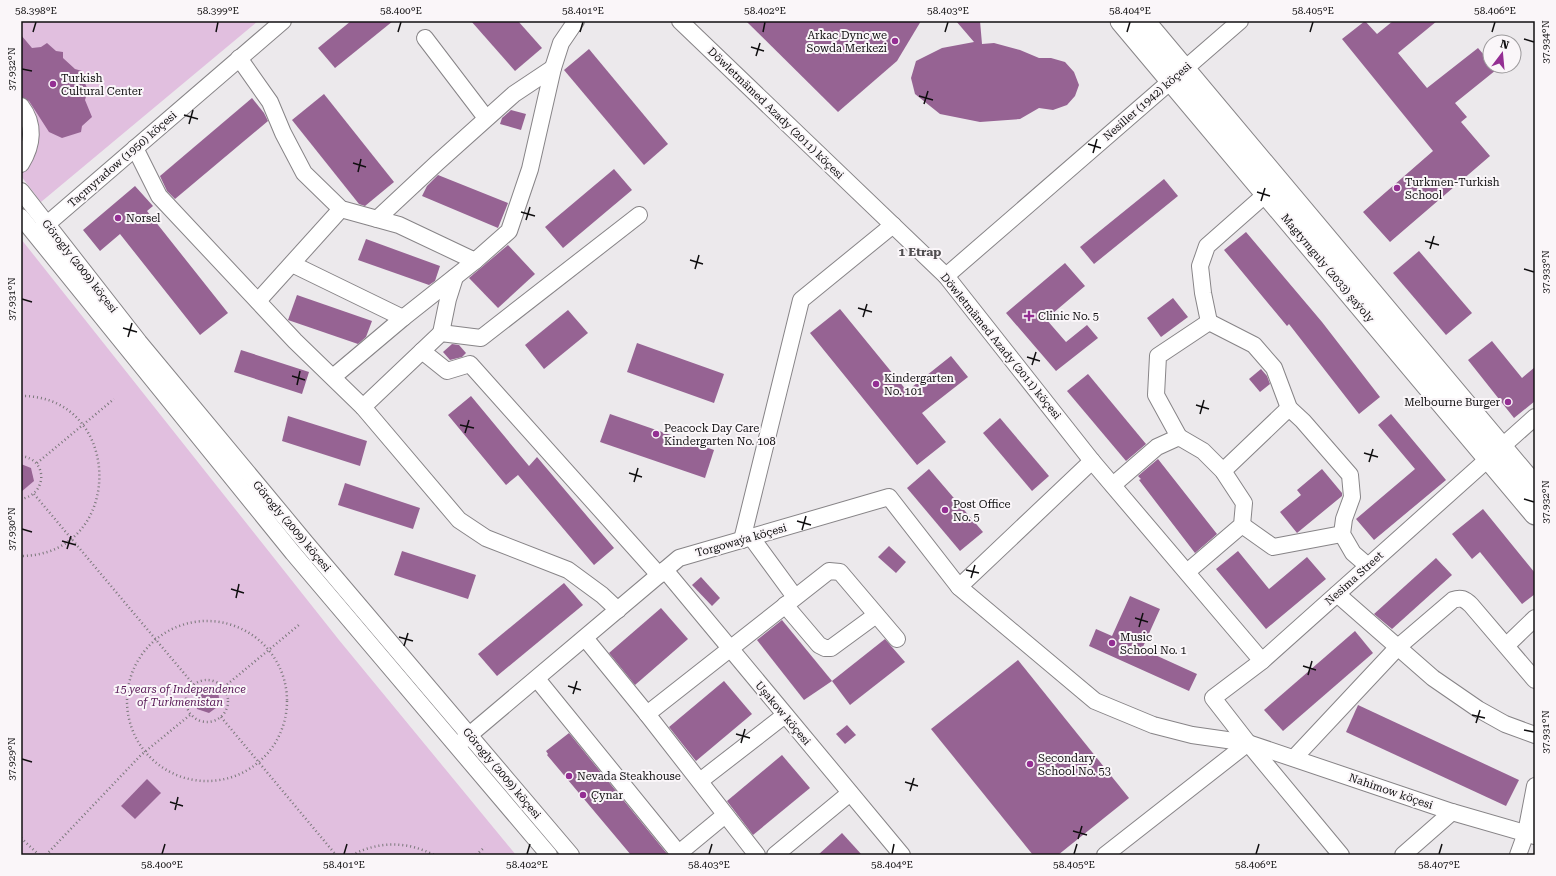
<svg xmlns="http://www.w3.org/2000/svg" width="1556" height="876" font-family="'Roboto Serif',serif">
<style>
.green{fill:#e1bfdf}
.building{fill:#966393}
.lines{fill:none;stroke-linecap:round;stroke-linejoin:round}
.minor-casing{stroke:#878487;stroke-width:18}
.major-casing{stroke:#878487;stroke-width:23}
.path{stroke:#7a787a;stroke-width:2.5;stroke-dasharray:1 3;stroke-linecap:butt}
.minor{stroke:#fff;stroke-width:16}
.major{stroke:#fff;stroke-width:21}
.ticks{fill:none;stroke:#100f10;stroke-width:1.5}
.poi-dot{fill:#942e93;stroke:#faf6f9;stroke-width:1.5}
.labels{text-anchor:middle;stroke-width:4;stroke-linejoin:round;paint-order:stroke}
.poi-label{font-size:11px;fill:#100f10;stroke:#faf6f9;text-anchor:start}
.street-label{font-size:11px;fill:#100f10;stroke:#faf6f9}
.park-label{font-size:11px;font-style:italic;fill:#581957;stroke:#faf6f9}
.neighbourhood-label{font-size:12px;font-weight:bold;fill:#504e50;stroke:#faf6f9}
.neatline{fill:none;stroke:#100f10;stroke-width:1.5}
.ticks-label{font-size:10px;text-anchor:middle;fill:#100f10}
</style>
<rect width="100%" height="100%" fill="#ece9ec"/>
<!-- green -->
<g class="green">
<path d="M21 21H258L41 202 21 176Z"/>
<path d="M21 239 339 640 516 855H21Z"/>
</g>
<!-- building -->
<g class="building">
<path d="M351 21H393L335 68 318 48Z"/>
<path d="M471 21H518L542 48 515 71Z"/>
<path d="M746 21H921L897 61 838 112Z"/>
<path d="M956 21H980L982 44 994 43 1020 50 1039 58H1051L1065 62 1074 72 1079 85 1075 96 1067 105 1053 110 1039 108 1020 119 980 122 940 114 915 94 911 78 916 61 942 48 974 42Z"/>
<path d="M1365 21 1377 34 1393 21H1437L1398 53 1427 88 1478 48 1490 62V66H1493L1496 70 1455 103 1467 117 1461 122 1490 156 1390 242 1363 212 1433 151 1342 39Z"/>
<path d="M21 35 32 48 41 47 47 43 56 51 63 52V58L75 69 82 71 83 79 88 90 85 100 92 117 82 126 81 132 62 138 49 132 29 101 21 97Z"/>
<path d="M589 49 668 144 644 165 564 70Z"/>
<path d="M324 94 394 182 365 206 359 204 292 120Z"/>
<path d="M252 98 264 113 268 121 175 199 167 191 160 176Z"/>
<path d="M511 110 526 114 521 130 500 124 502 118Z"/>
<path d="M614 169 632 190 563 248 545 227Z"/>
<path d="M438 175 508 203 498 228 422 196 427 186Z"/>
<path d="M1164 179 1178 196 1094 264 1080 247Z"/>
<path d="M135 186 153 206 147 211 228 313 200 335 120 234 100 251 83 230Z"/>
<path d="M1246 232 1322 322 1380 397 1359 414 1289 324 1287 326 1224 250Z"/>
<path d="M366 239 440 266 435 281 429 285 358 260Z"/>
<path d="M508 245 535 274 498 308 469 278Z"/>
<path d="M1419 251 1472 313 1446 335 1393 273Z"/>
<path d="M1065 263 1085 286 1046 319 1066 342 1087 325 1098 338 1056 371 1006 313Z"/>
<path d="M297 295 372 321 366 337 358 344 288 320Z"/>
<path d="M1173 298 1188 317 1161 337 1147 318Z"/>
<path d="M840 309 907 391 951 356 968 377 922 413 946 442 917 465 810 333Z"/>
<path d="M568 310 588 333 544 369 525 345Z"/>
<path d="M1492 341 1522 378 1535 367V401L1514 418 1468 360Z"/>
<path d="M637 343 724 374 714 403 627 372Z"/>
<path d="M452 344 459 345 466 353 462 357 450 360 443 352Z"/>
<path d="M241 350 309 372 302 394 234 372Z"/>
<path d="M1261 369 1267 376 1270 384 1260 392 1249 379Z"/>
<path d="M1088 374 1146 444 1126 461 1067 391Z"/>
<path d="M471 396 529 466 537 457 614 548 594 565 518 475 506 485 448 415Z"/>
<path d="M610 414 714 450 705 478 600 442Z"/>
<path d="M1391 414 1446 480 1374 540 1356 519 1415 469 1378 425Z"/>
<path d="M288 416 367 441 360 466 282 441Z"/>
<path d="M1000 418 1049 476 1032 491 983 433Z"/>
<path d="M1158 459 1217 534 1195 553 1139 480 1141 479 1138 476Z"/>
<path d="M21 464 31 468 34 481 21 492Z"/>
<path d="M929 469 983 532 960 551 907 488Z"/>
<path d="M1322 469 1342 493V496L1297 533 1280 512 1301 495 1297 490Z"/>
<path d="M345 483 420 508 413 529 338 505Z"/>
<path d="M1483 509 1535 573V594L1522 604 1480 552 1472 559 1452 534Z"/>
<path d="M889 546 906 562 896 573 878 557Z"/>
<path d="M402 551 476 575 468 599 394 575Z"/>
<path d="M1238 551 1269 589 1307 557 1326 579 1266 629 1216 569Z"/>
<path d="M1436 558 1452 575 1392 629 1374 614Z"/>
<path d="M701 577 720 598 712 606 692 585Z"/>
<path d="M564 583 583 605 497 676 478 654Z"/>
<path d="M1130 596 1160 609 1142 649 1197 674 1189 691 1089 646 1096 629 1112 636Z"/>
<path d="M661 608 688 639 635 685 609 653Z"/>
<path d="M782 620 832 681 804 700 757 640Z"/>
<path d="M1355 631 1373 653 1283 731 1264 710Z"/>
<path d="M885 639 905 662 850 705 832 681Z"/>
<path d="M1018 660 1129 798 1058 855H1033L931 729Z"/>
<path d="M724 681 752 714 696 761 669 727Z"/>
<path d="M205 687 218 691 220 705 209 713 197 709 194 695Z"/>
<path d="M1358 705 1519 780 1506 806 1346 732Z"/>
<path d="M847 725 856 735 845 744 836 734Z"/>
<path d="M569 733 668 855H631L547 755 548 754 546 751Z"/>
<path d="M782 755 810 788 753 835 727 801Z"/>
<path d="M147 779 161 793 135 819 121 806Z"/>
<path d="M842 833 862 855H818Z"/>
</g>
<g class="lines">
<defs>
<g id="minor">
<path d="M680 21 946 276 1092 461 1262 661"/>
<path d="M425 38 486 118"/>
<path d="M239 58 270 102 283 133 304 173 341 209 399 225 475 261 509 231 530 169 553 68 561 43 576 21"/>
<path d="M21 106C35 124 33 145 21 164"/>
<path d="M135 148 159 196 295 341 363 407 459 520 486 538 568 570 602 595 618 610"/>
<path d="M21 191 139 342 306 543 571 855"/>
<path d="M1266 194 1207 246 1200 266 1203 293 1209 322 1254 345 1274 368 1289 408 1303 421 1350 475 1352 497 1344 519 1342 534 1353 553 1368 566"/>
<path d="M21 217 293 553 549 855"/>
<path d="M377 219 437 163 514 94 553 68"/>
<path d="M39 231 283 21"/>
<path d="M292 264 403 318 333 377"/>
<path d="M946 276 1240 21"/>
<path d="M258 301 341 209"/>
<path d="M403 318 475 261"/>
<path d="M441 333 448 299 455 277"/>
<path d="M422 351 447 371 470 364 659 575"/>
<path d="M363 407 441 333 481 338 639 215"/>
<path d="M1179 437 1156 395 1158 356 1209 322"/>
<path d="M1223 471 1289 408"/>
<path d="M1113 485 1157 447 1179 437 1203 451 1223 471 1244 503 1242 525 1187 572"/>
<path d="M1242 525 1273 547 1342 534"/>
<path d="M751 537 795 597"/>
<path d="M742 540 801 300 893 225"/>
<path d="M665 570 902 855"/>
<path d="M959 587 1095 701 1153 725 1192 735 1248 743 1452 812 1535 836"/>
<path d="M1337 594 1433 678 1478 709 1505 724 1535 735"/>
<path d="M785 605 819 645 825 648H831L876 615"/>
<path d="M585 638 647 714 757 855"/>
<path d="M1507 645 1535 618"/>
<path d="M537 679 680 855"/>
<path d="M647 714 829 571 840 572 897 639"/>
<path d="M461 742 679 558 889 497 959 587 1092 461"/>
<path d="M1294 758 1398 647 1453 600C1461 597 1465 599 1471 605L1535 680"/>
<path d="M700 781 785 715"/>
<path d="M679 853 725 815"/>
<path d="M775 855 850 793"/>
<path d="M1105 855 1248 743"/>
<path d="M1341 855 1248 743 1213 698 1262 661 1535 417"/>
<path d="M1403 855 1452 812"/>
<path d="M1518 855 1526 833 1535 786"/>
</g>
<g id="major">
<path d="M1121 21 1535 514"/>
<path d="M1144 21 1535 487"/>
</g>
</defs>
<!-- minor casing -->
<use href="#minor" class="minor-casing"/>
<!-- major casing -->
<use href="#major" class="major-casing"/>
<!-- path -->
<g class="path">
<path d="M21 396C124 395 127 555 21 556"/>
<path d="M21 456C48 459 48 494 21 499"/>
<path d="M37 463 114 399"/>
<path d="M34 494 193 684"/>
<circle cx="207" cy="701" r="80"/>
<circle cx="207" cy="701" r="21"/>
<path d="M224 687 300 624"/>
<path d="M221 717 336 855"/>
<path d="M21 838 39 855"/>
<path d="M46 855 141 755 190 715"/>
<path d="M352 855C379 841 407 841 434 855"/>
<path d="M476 855 485 847"/>
</g>
<!-- minor -->
<use href="#minor" class="minor"/>
<!-- major -->
<use href="#major" class="major"/>
</g>
<!-- ticks -->
<path class="ticks" d="M33 32 36 22M216 32 218 22M398 32 401 22M580 32 583 22M763 32 765 22M945 32 948 22M1127 32 1130 22M1310 32 1313 22M1492 32 1495 22M1524 39 1534 42M751 47 764 51M756 56 760 43M22 69 32 71M919 96 933 100M924 104 928 91M184 115 198 119M189 124 193 110M1088 144 1101 148M1093 153 1097 139M353 163 366 167M358 172 361 159M1257 192 1270 196M1261 201 1265 188M521 212 535 216M526 220 530 207M1425 241 1439 245M1430 249 1434 236M690 260 703 264M695 269 699 255M1524 269 1534 272M22 299 32 302M858 308 872 312M863 317 867 304M123 328 137 332M128 337 132 323M1027 357 1040 361M1032 365 1036 352M292 376 305 380M297 385 300 371M1196 405 1209 409M1200 414 1204 400M460 425 474 428M465 433 469 420M1364 453 1378 457M1369 462 1373 449M629 473 642 477M634 482 638 468M1524 499 1534 502M797 521 811 525M22 529 32 532M802 530 806 516M62 541 76 545M67 549 71 536M966 570 979 573M971 578 975 565M231 589 244 593M236 598 239 584M1135 618 1148 622M1139 627 1143 613M399 637 413 641M404 646 408 633M1303 666 1316 670M1308 675 1312 661M568 686 581 690M573 694 577 681M1472 715 1485 718M1476 723 1480 710M1524 730 1534 732M736 734 750 738M741 743 745 729M22 759 32 762M905 782 918 786M910 791 914 778M170 802 183 806M175 810 178 797M1073 831 1087 835M1078 839 1082 826M162 854 165 844M344 854 347 844M527 854 530 844M709 854 712 844M892 854 894 844M1074 854 1077 844M1256 854 1259 844M1439 854 1442 844"/>
<!-- markers -->
<g class="poi-dot">
<circle cx="895" cy="41" r="4"/>
<circle cx="53" cy="84" r="4"/>
<circle cx="1397" cy="188" r="4"/>
<circle cx="118" cy="218" r="4"/>
<path d="M1027 310h4v4h4v4h-4v4h-4v-4h-4v-4h4z"/>
<circle cx="876" cy="384" r="4"/>
<circle cx="1508" cy="402" r="4"/>
<circle cx="656" cy="434" r="4"/>
<circle cx="945" cy="510" r="4"/>
<circle cx="1112" cy="643" r="4"/>
<circle cx="1030" cy="764" r="4"/>
<circle cx="569" cy="776" r="4"/>
<circle cx="583" cy="795" r="4"/>
</g>
<g class="labels">
<!-- poi labels -->
<g class="poi-label">
<text x="887" y="39" text-anchor="end">Arkac Dync we<tspan x="887" dy="13">Sowda Merkezi</tspan></text>
<text x="61" y="82">Turkish<tspan x="61" dy="13">Cultural Center</tspan></text>
<text x="1405" y="186">Turkmen-Turkish<tspan x="1405" dy="13">School</tspan></text>
<text x="126" y="222">Norsel</text>
<text x="1038" y="320">Clinic No. 5</text>
<text x="884" y="382">Kindergarten<tspan x="884" dy="13">No. 101</tspan></text>
<text x="1500" y="406" text-anchor="end">Melbourne Burger</text>
<text x="664" y="432">Peacock Day Care<tspan x="664" dy="13">Kindergarten No. 108</tspan></text>
<text x="953" y="508">Post Office<tspan x="953" dy="13">No. 5</tspan></text>
<text x="1120" y="641">Music<tspan x="1120" dy="13">School No. 1</tspan></text>
<text x="1038" y="762">Secondary<tspan x="1038" dy="13">School No. 53</tspan></text>
<text x="577" y="780">Nevada Steakhouse</text>
<text x="591" y="799">Çynar</text>
</g>
<!-- street labels -->
<g class="street-label">
<text transform="translate(1147 101) rotate(-41)" y="4">Nesiller (1942) köçesi</text>
<text transform="translate(776 113) rotate(44)" y="4">Döwletmämed Azady (2011) köçesi</text>
<text transform="translate(122 159) rotate(-41)" y="4">Taçmyradow (1950) köçesi</text>
<text transform="translate(80 266) rotate(52)" y="4">Görogly (2009) köçesi</text>
<text transform="translate(1328 268) rotate(50)" y="4">Magtymguly (2033) şaýoly</text>
<text transform="translate(1001 346) rotate(51)" y="4">Döwletmämed Azady (2011) köçesi</text>
<text transform="translate(292 526) rotate(50)" y="4">Görogly (2009) köçesi</text>
<text transform="translate(741 540) rotate(-16)" y="4">Torgowaýa köçesi</text>
<text transform="translate(1354 578) rotate(-42)" y="4">Nesima Street</text>
<text transform="translate(783 713) rotate(50)" y="4">Uşakow köçesi</text>
<text transform="translate(502 773) rotate(50)" y="4">Görogly (2009) köçesi</text>
<text transform="translate(1391 791) rotate(19)" y="4">Nahimow köçesi</text>
</g>
<!-- park labels -->
<g class="park-label">
<text x="180" y="693">15 years of Independence<tspan x="180" dy="13">of Turkmenistan</tspan></text>
</g>
<!-- neighbourhood labels -->
<g class="neighbourhood-label">
<text x="920" y="256">1 Etrap</text>
</g>
</g>
<!-- border -->
<rect width="1556" height="876" fill="none" stroke="#faf6f9" stroke-width="44"/>
<!-- north arrow -->
<g transform="translate(1502 54) rotate(16)"><circle r="19" fill="#faf6f9" stroke="#9c9a9c"/>
<path d="M0-3L7 15L0 10L-7 15Z" fill="#942e93"/>
<text y="-6" font-size="11" font-weight="bold" text-anchor="middle" fill="#100f10">N</text>
</g>
<rect x="22" y="22" width="1512" height="832" class="neatline"/>
<g class="ticks-label">
<text x="36" y="14">58.398°E</text>
<text x="218" y="14">58.399°E</text>
<text x="401" y="14">58.400°E</text>
<text x="583" y="14">58.401°E</text>
<text x="765" y="14">58.402°E</text>
<text x="948" y="14">58.403°E</text>
<text x="1130" y="14">58.404°E</text>
<text x="1313" y="14">58.405°E</text>
<text x="1495" y="14">58.406°E</text>
<text transform="translate(1545 42) rotate(-90)" y="4">37.934°N</text>
<text transform="translate(11 69) rotate(-90)" y="4">37.932°N</text>
<text transform="translate(1545 272) rotate(-90)" y="4">37.933°N</text>
<text transform="translate(11 299) rotate(-90)" y="4">37.931°N</text>
<text transform="translate(1545 502) rotate(-90)" y="4">37.932°N</text>
<text transform="translate(11 529) rotate(-90)" y="4">37.930°N</text>
<text transform="translate(1545 732) rotate(-90)" y="4">37.931°N</text>
<text transform="translate(11 759) rotate(-90)" y="4">37.929°N</text>
<text x="162" y="868">58.400°E</text>
<text x="344" y="868">58.401°E</text>
<text x="527" y="868">58.402°E</text>
<text x="709" y="868">58.403°E</text>
<text x="892" y="868">58.404°E</text>
<text x="1074" y="868">58.405°E</text>
<text x="1256" y="868">58.406°E</text>
<text x="1439" y="868">58.407°E</text>
</g>
</svg>
